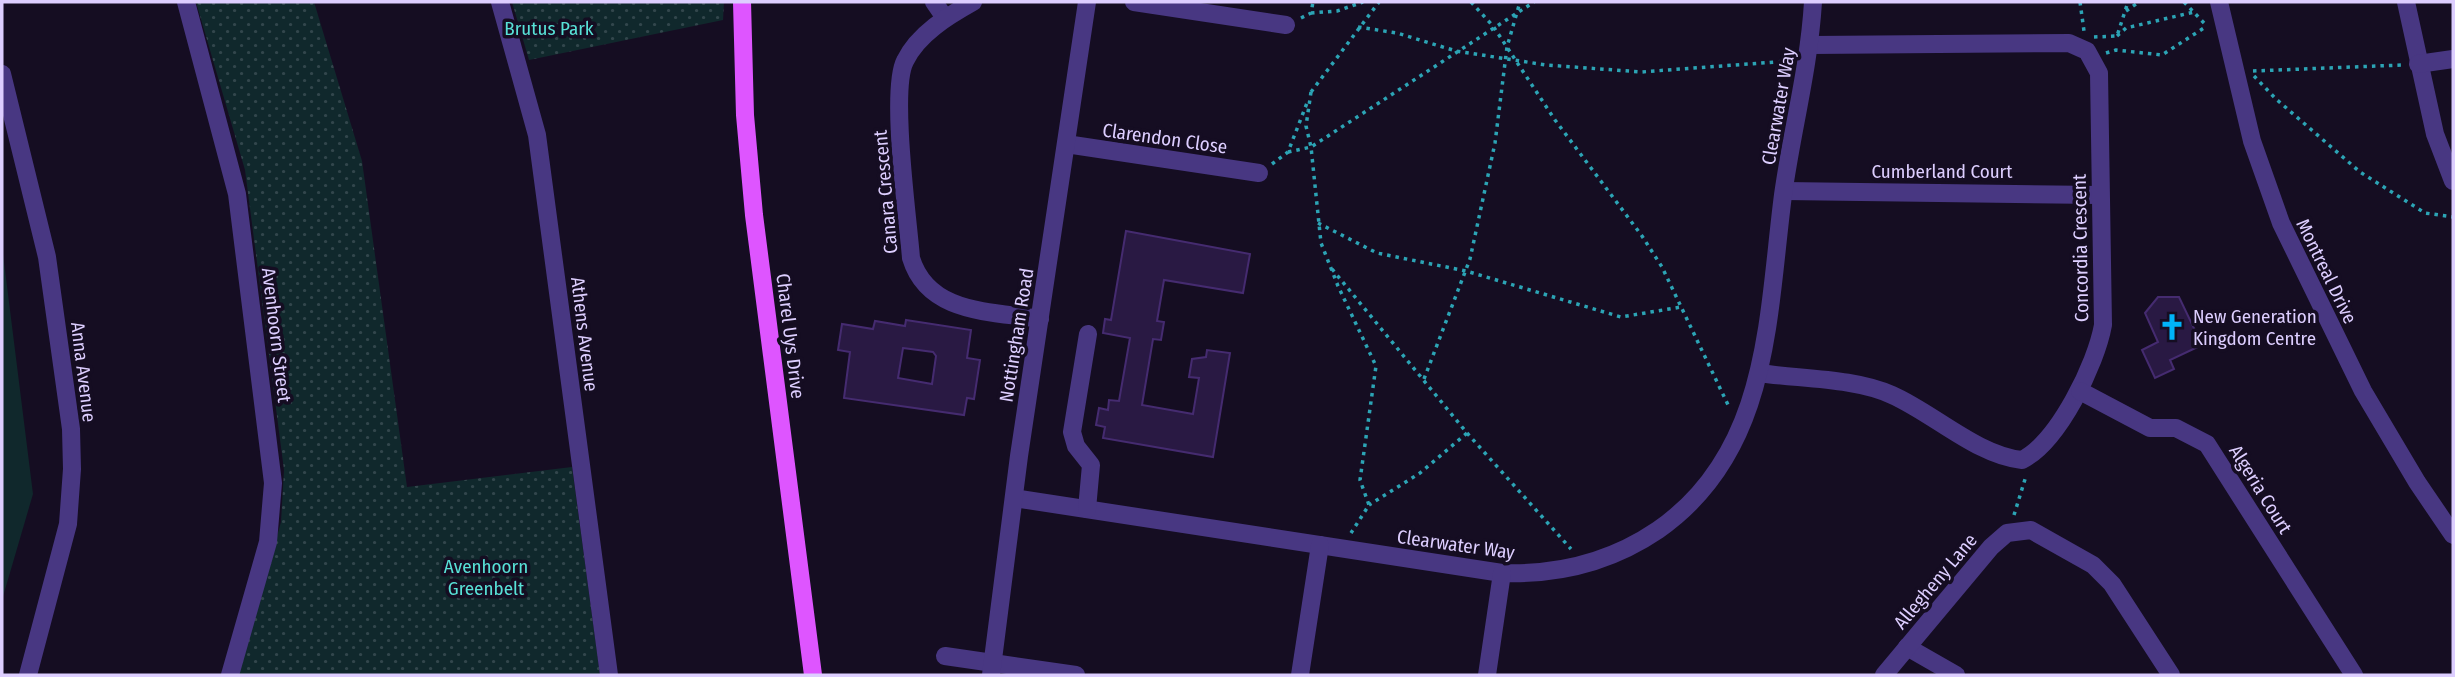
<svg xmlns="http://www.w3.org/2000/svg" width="2455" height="677" font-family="'Fira Sans Condensed',sans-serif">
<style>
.park{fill:url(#park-dots)}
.pitch{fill:#10282c}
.building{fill:#291943;stroke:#452b70;stroke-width:2;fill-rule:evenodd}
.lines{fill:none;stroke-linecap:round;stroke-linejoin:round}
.path{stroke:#2ca4b5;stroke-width:3.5;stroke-dasharray:3.5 5;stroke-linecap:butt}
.minor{stroke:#483782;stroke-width:18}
.major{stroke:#de55ff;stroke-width:18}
.labels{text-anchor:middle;stroke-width:7;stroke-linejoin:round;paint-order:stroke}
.park-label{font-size:19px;fill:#58e1d7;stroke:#150d22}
.street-label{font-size:19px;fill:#ddceff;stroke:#150d22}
.poi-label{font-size:19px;fill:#ddceff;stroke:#150d22;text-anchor:start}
</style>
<defs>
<pattern id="park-dots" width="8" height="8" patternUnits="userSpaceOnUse" patternTransform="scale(1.75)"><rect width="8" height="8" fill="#10282c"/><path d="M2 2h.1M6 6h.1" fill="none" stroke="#32464c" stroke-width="1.8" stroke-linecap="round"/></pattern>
</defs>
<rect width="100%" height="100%" fill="#150d22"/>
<!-- park -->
<g class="park">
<path d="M196 2H314L362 161 407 487 572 467 600 675H238L281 522 284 470 245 170Z"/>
<path d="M512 2H724L723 20 529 60Z"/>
</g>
<!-- pitch -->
<path class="pitch" d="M2 246 33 494 2 600Z"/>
<!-- building -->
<g class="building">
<path d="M1126 231 1250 254 1243 293 1164 280 1157 321 1164 322 1161 340 1153 339 1142 405 1193 414 1199 378 1189 377 1192 359 1206 357 1207 350 1230 353 1213 457 1103 438 1105 427 1096 425 1099 408 1108 410 1109 400 1119 401 1130 338 1103 333 1105 319 1111 320Z"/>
<path d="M2158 297H2179L2202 345 2170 360 2174 369 2155 378 2142 350 2158 342 2145 313Z"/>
<path d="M906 320 971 330 967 358 980 360 974 399 967 398 964 415 844 398 850 352 838 350 842 324 873 329 875 321 905 326ZM903 348 933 352 936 356 932 384 898 378Z"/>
</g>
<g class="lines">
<!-- path -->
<g class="path">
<path d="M1471 2 1493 26 1555 120 1642 236 1662 267 1730 409"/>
<path d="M2080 2 2084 31"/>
<path d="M2184 2 2205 24"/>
<path d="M2126 11 2139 2"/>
<path d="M1311 13 1337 11 1363 2"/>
<path d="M1301 18 1311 13 1313 2"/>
<path d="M1358 27 1397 33 1456 51 1546 65 1641 72 1789 61"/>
<path d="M2117 36 2126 28 2194 12"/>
<path d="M2094 37 2117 36 2128 2"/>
<path d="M2106 53 2116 50 2162 55 2207 26"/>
<path d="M2253 71 2402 65"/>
<path d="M2254 76 2276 99 2360 172 2425 213 2453 217"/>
<path d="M1311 92 1306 126 1311 147 1321 243 1338 286 1376 366 1360 480 1369 505 1351 533"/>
<path d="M1311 92 1379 2"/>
<path d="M1288 152 1311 147 1534 2"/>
<path d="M1272 164 1288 152 1307 103"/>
<path d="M1318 223 1377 253 1466 271 1621 317 1681 307"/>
<path d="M1332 269 1467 433 1420 473 1369 505"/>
<path d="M1424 379 1470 259 1495 143 1507 47 1520 2"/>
<path d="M1467 433 1571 549"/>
<path d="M2014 515 2026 476"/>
</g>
<!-- minor -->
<g class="minor">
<path d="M186 2 237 194 273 483 268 542 230 675"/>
<path d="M500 2 537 135 609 675"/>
<path d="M934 2 945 18"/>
<path d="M973 2C948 16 918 34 905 61 890 90 908 219 911 258 928 314 990 311 1040 319"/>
<path d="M1134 2 1286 25"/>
<path d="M2219 2 2252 141 2281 223 2363 391 2417 482 2453 535"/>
<path d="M2406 2 2435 134 2453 181"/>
<path d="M2418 64 2453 59"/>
<path d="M2 74 47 257 71 429 72 469 68 524 28 675"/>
<path d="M1066 144 1259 173"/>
<path d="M1784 191 2099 195"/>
<path d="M1759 373C1800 379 1855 378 1892 395 1933 413 1978 456 2022 460 2059 441 2096 364 2103 325L2099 73 2087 51 2069 43 1811 45"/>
<path d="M2080 391 2150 428H2176L2207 444 2354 675"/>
<path d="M1014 498 1502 573C1558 575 1611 562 1658 530 1770 452 1767 319 1783 195 1792 130 1809 68 1813 2"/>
<path d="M1087 509 1091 465 1076 446 1072 432 1088 334"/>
<path d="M1907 647 1956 675"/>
<path d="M945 656 1076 675"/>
<path d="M991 675 1019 456 1087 2"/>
<path d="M1300 675 1320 545"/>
<path d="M1487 675 1502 573"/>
<path d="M1884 675 1991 547 2007 533 2031 530 2093 565 2112 584 2171 675"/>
</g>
<!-- major -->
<path class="major" d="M742 2 745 115 754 215 813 675"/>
</g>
<!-- icons -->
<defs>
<symbol id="church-bare" viewBox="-9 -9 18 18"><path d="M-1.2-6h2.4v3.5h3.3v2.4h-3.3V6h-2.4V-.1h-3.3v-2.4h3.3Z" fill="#00b3f9" stroke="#150d22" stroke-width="2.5" paint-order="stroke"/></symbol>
</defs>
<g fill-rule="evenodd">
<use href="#church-bare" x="2153" y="308" width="38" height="38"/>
</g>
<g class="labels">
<!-- park labels -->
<g class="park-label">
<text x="549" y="35">Brutus Park</text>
<text x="486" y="573">Avenhoorn<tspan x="486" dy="22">Greenbelt</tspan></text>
</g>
<!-- street labels -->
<g class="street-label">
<text transform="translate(1778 106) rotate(-80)" y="7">Clearwater Way</text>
<text transform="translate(1165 138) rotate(8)" y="7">Clarendon Close</text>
<text x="1942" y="178">Cumberland Court</text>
<text transform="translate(885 192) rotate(-95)" y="7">Canara Crescent</text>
<text transform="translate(2080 248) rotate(-91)" y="7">Concordia Crescent</text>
<text transform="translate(2327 271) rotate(64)" y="7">Montreal Drive</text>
<text transform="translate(585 334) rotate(83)" y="7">Athens Avenue</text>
<text transform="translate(277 335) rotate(83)" y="7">Avenhoorn Street</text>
<text transform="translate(1016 335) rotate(-81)" y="7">Nottingham Road</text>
<text transform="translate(791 336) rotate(83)" y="7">Charel Uys Drive</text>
<text transform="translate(84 372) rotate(83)" y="7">Anna Avenue</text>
<text transform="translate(2261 489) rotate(58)" y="7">Algeria Court</text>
<text transform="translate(1456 544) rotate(8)" y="7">Clearwater Way</text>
<text transform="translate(1935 581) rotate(-50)" y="7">Allegheny Lane</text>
</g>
<!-- poi labels -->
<g class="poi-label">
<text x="2193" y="323">New Generation<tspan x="2193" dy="22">Kingdom Centre</tspan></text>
</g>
</g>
<!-- border -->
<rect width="2455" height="677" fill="none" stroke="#ddceff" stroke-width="7"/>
</svg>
